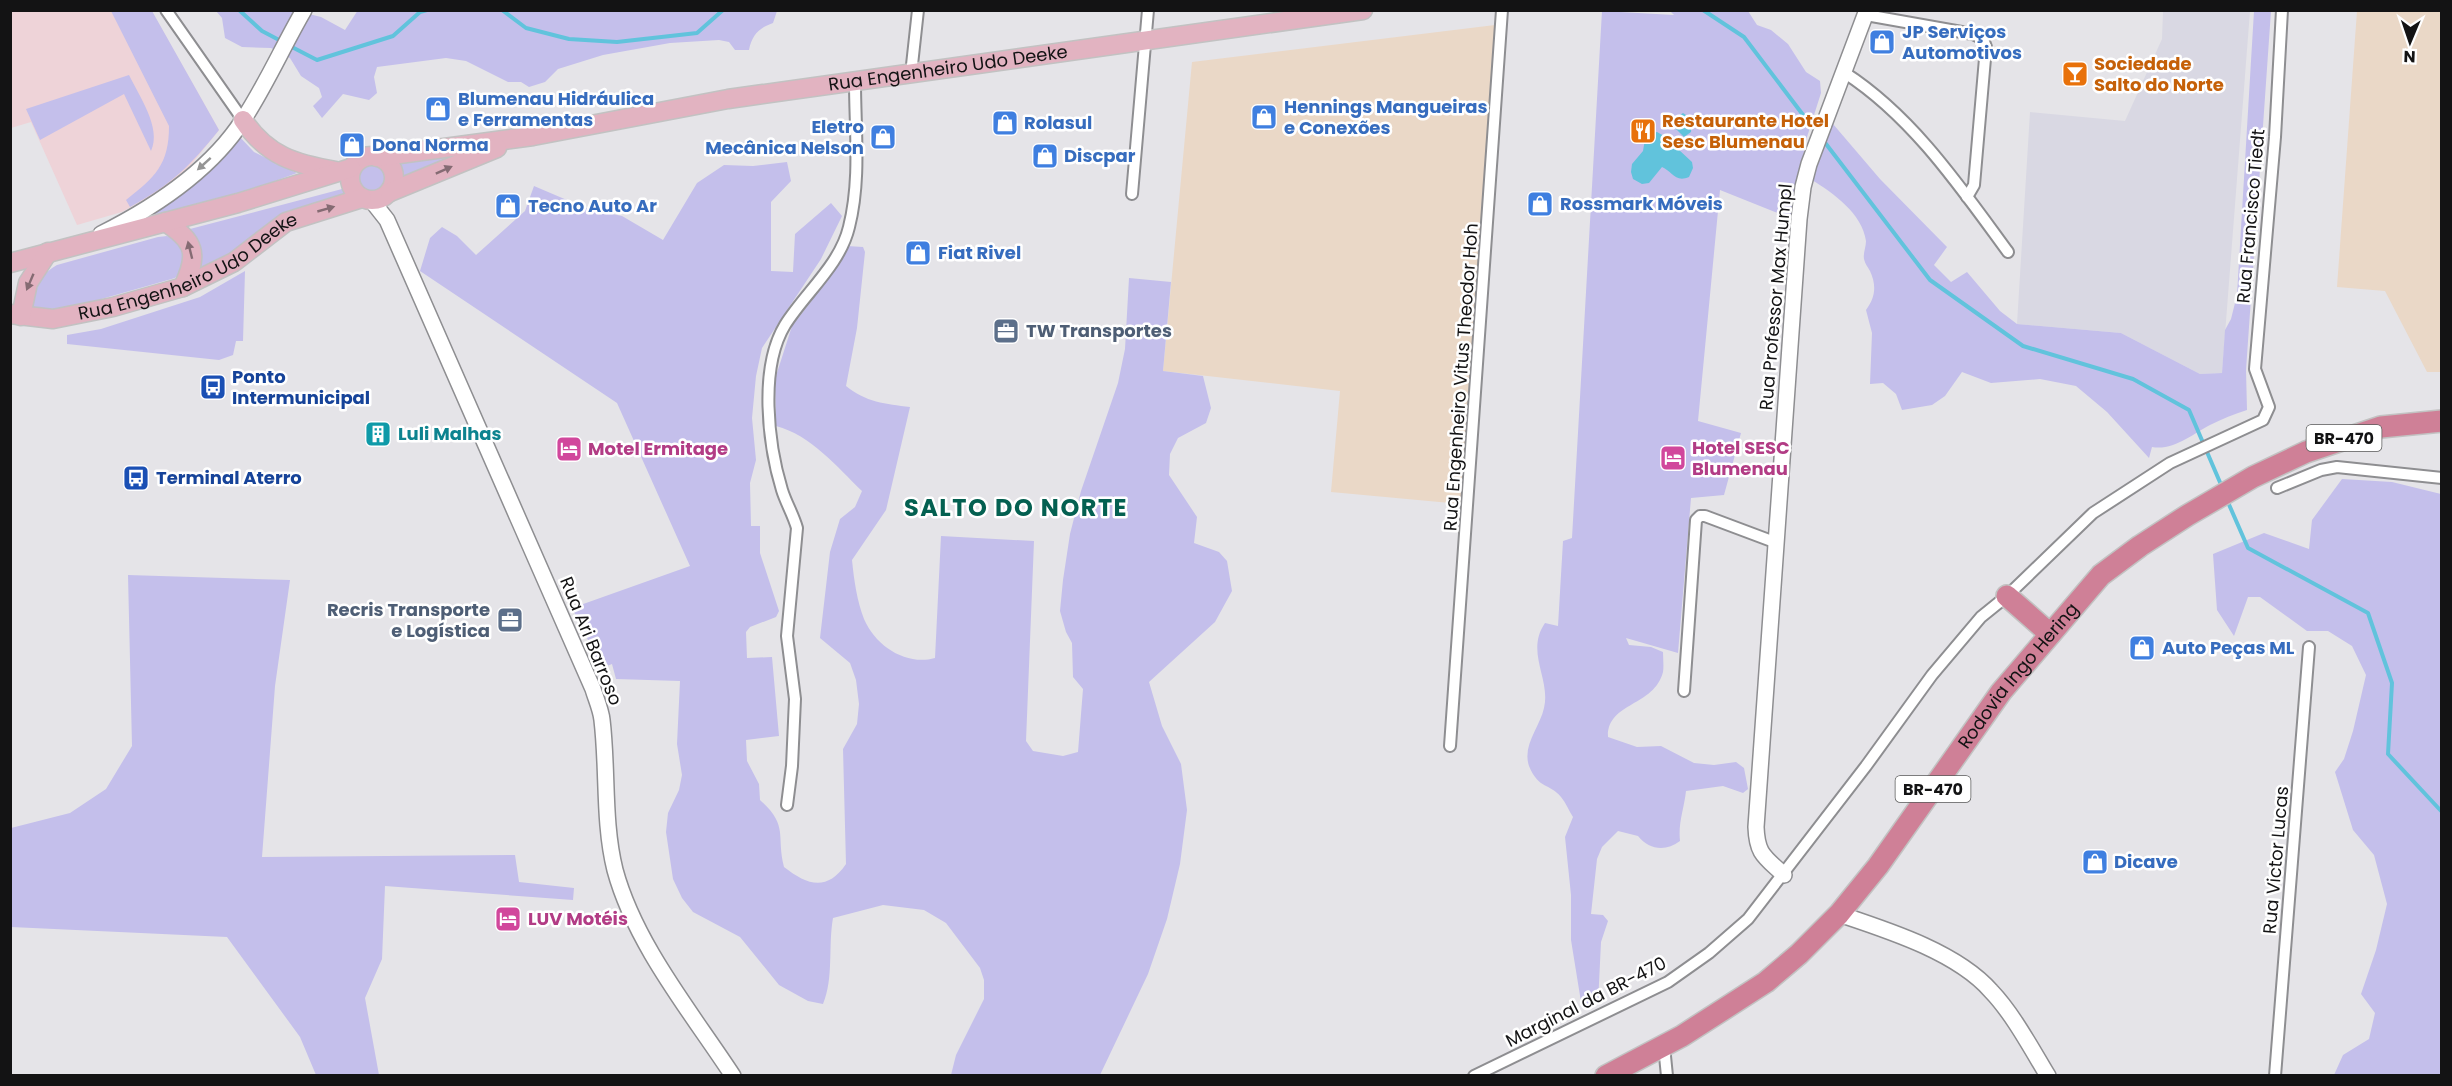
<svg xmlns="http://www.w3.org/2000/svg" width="2452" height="1086" font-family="Poppins,sans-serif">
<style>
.built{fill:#d9d8e3}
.industrial{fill:#ead8c7}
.education{fill:#eed3d8}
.green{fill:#c4bfeb}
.water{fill:#61c3dc}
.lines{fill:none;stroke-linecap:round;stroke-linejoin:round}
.stream{stroke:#61c3dc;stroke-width:4}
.street-casing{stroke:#8e8e91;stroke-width:14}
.secondary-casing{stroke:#8e8e91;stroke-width:18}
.primary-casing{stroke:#c2c2c2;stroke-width:21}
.highway-casing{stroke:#c2c2c2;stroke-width:24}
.street{stroke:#fff;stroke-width:10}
.secondary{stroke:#fff;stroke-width:15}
.primary{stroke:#e2b3c1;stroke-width:18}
.highway{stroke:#cf8097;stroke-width:21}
.oneway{fill:#959595}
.oneway2{fill:#856b73}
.labels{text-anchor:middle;stroke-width:5;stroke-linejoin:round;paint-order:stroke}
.shield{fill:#fff;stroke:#5a5a5a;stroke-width:1.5}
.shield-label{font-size:16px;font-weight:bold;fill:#131314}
.shop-label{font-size:18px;font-weight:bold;fill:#366cbe;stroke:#fff;text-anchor:start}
.food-label{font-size:18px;font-weight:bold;fill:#c56008;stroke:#fff;text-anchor:start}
.street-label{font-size:18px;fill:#131314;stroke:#fff}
.service-label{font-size:18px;font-weight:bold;fill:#4e5e75;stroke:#fff;text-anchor:start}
.transit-label{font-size:18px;font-weight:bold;fill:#164399;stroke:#fff;text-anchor:start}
.culture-label{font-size:18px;font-weight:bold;fill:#0d838f;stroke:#fff;text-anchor:start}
.hotel-label{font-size:18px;font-weight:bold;fill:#b23c85;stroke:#fff;text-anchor:start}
.district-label{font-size:24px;font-weight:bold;letter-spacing:1.5px;fill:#046051;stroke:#fff}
</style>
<rect width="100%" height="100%" fill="#e5e4e8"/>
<!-- built -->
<path class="built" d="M2163 11H2250L2222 373 2200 374 2121 333 2017 324 2030 112 2125 121 2162 39Z"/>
<!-- industrial -->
<g class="industrial">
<path d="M2357 11H2441V372H2427L2385 291 2337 287Z"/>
<path d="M1495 25 1461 504 1331 492 1340 391 1163 371 1192 62Z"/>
</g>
<!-- education -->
<path class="education" d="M151 10 219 130 190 166 161 190 122 212 77 225 31 122 11 128V11Z"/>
<!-- green -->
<g class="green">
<path d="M358 10 777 11 773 23C759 28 752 35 749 50H735L729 42 719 40 670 43 603 55 558 69 545 82 529 87 521 82H508L466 61 446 58 377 67 374 77 377 93 369 100 343 94 322 118 313 106 322 97 319 88 301 76 290 58 271 48 242 47 225 38 222 18 216 11H297L321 17 345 30Z"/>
<path d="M111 11H152L219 130C189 167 172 184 130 207L126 200C155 177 169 165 169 126Z"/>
<path d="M1602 11 1674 15 1670 11H1748L1757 25 1771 30 1788 44 1806 72 1820 81 1821 93 1807 137 1790 218 1720 190 1698 421 1741 433 1724 495 1691 498 1678 653 1626 638 1629 645 1651 647 1663 652C1663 659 1664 666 1663 672 1654 707 1607 702 1608 737L1637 747 1661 746 1694 763 1714 765 1736 762 1744 768 1748 789 1743 793 1723 786 1686 791C1684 809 1678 823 1680 841 1666 852 1649 850 1638 836L1618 831 1602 847 1597 859 1591 914 1603 915 1608 921 1601 942 1598 1004 1582 1008 1571 940V895L1565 837 1573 817C1569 811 1566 803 1561 797 1550 783 1539 790 1529 766 1522 745 1540 727 1544 708 1551 679 1525 652 1545 623L1558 626 1563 541 1572 538Z"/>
<path d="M2254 11H2271L2246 370 2247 410C2234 414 2222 419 2210 425 2193 434 2173 451 2152 447L2149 458 2107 412 2076 386 2040 379 1991 383 1962 372 1945 396 1932 405 1902 410 1896 394 1883 383 1870 384 1872 333 1866 310C1875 298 1877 286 1870 271 1868 267 1865 264 1864 259 1863 253 1866 247 1866 241 1862 213 1833 193 1812 180L1833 124 1880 179 1947 247 1934 265 1951 282 1967 272 2000 311 2017 324 2121 333 2200 374 2222 373 2225 330 2231 319 2237 295Z"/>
<path d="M129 75C139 96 162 128 151 151L124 94 40 140 26 109Z"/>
<path d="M238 135 254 152 297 173 234 196 142 219C181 194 212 174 238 135Z"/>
<path d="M463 152 402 182 398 161Z"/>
<path d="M787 162 791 181 771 202V271L793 272 795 234 831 203 842 216 821 259 762 348 756 376 752 418 756 460 750 483 751 526H760V553L779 611 776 617 750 627 746 632 747 658 772 657 779 736 746 740 747 761 759 784 760 800C789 826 776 835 784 867 807 885 827 892 846 864L843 749 857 724 859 704 856 680 850 663 820 638 830 552 840 519 855 507 862 491C837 467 811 435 776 426L775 379 792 326 813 299 847 246 863 247 865 252 857 328 846 386C865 402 886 404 910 407L886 510 852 560C854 580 857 601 864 619 876 647 907 666 935 658L941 536 1034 541 1026 741 1033 751 1063 756 1078 752 1083 689 1073 677 1072 643 1066 632 1060 611 1063 580 1070 534 1081 491 1118 383 1125 349 1129 278 1171 282 1163 371 1203 376 1211 408 1206 423 1178 438 1170 454 1169 475 1197 517 1194 543 1219 552 1227 561 1232 591 1215 622 1149 682 1162 726 1181 764 1187 810 1180 864 1167 919 1148 974 1100 1075H951L956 1055 984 999V980L980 968 946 923 924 910 883 905 833 918C828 946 834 978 823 1004L808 1001 779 985 740 937 693 912 682 898 673 879 666 832 668 813 679 790 682 775 677 744 680 681 616 679 612 664 602 668 572 608 690 566 617 403 420 271 430 238 442 227 457 236 476 255 525 211 534 186 588 209 622 216 663 240 697 183 724 165 753 166Z"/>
<circle cx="372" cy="179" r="13"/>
<path d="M342 189 347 199 258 238 197 273 200 248 190 229Z"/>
<path d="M167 236 173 239 183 247 184 267 175 278 77 306 50 312 32 311C33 290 39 275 57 265L158 237Z"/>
<path d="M245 271 243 341H236L233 355 219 360 67 344V335L101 329 200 297Z"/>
<path d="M2342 479 2392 482 2441 494V1075H2334L2343 1055 2369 1039 2375 1013 2361 994 2376 950 2387 904 2374 855 2353 830 2335 772 2344 759 2353 731 2366 675 2352 646 2328 631H2307L2260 597H2248L2234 636 2217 610 2213 554 2264 533 2309 549 2312 520Z"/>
<path d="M128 575 290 580 275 686 262 857 515 855 519 882 574 888 573 900 385 886 382 959 365 998 379 1075H316L300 1037 227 937 11 927V828L70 813 106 789 132 746Z"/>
</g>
<!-- water -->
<g class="water">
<path d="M1683 113C1691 118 1692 122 1691 132L1684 137 1672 125 1673 120Z"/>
<path d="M1657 132 1664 136 1692 162 1693 168 1689 177C1675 183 1672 171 1662 167L1649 183 1642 184 1633 179 1631 172 1632 164 1643 151 1645 139 1649 134Z"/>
</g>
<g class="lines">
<!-- stream -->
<g class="stream">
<path d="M239 10 262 31 281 41"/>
<path d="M502 10 526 28 569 39 617 42 697 33 723 10"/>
<path d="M1703 10 1744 37 1816 132"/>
<path d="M288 45 317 60 393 36 420 12 427 10"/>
<path d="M1823 140 1930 280 2023 346 2133 379 2189 410 2222 487"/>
<path d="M2227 500 2248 548 2368 613 2392 683 2388 754 2442 812"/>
</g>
<defs>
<g id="street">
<path d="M166 10 243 120"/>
<path d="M1866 15 1973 34 1983 39 1986 47 1974 185 1967 197"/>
<path d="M1845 73C1913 117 1961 188 2008 252"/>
<path d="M911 74 918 10"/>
<path d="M1132 194 1148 10"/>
<path d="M2277 488 2321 470 2337 467 2442 478"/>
<path d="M1684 691 1696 520 1700 516H1705L1777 543"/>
<path d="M1450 746 1502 10"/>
<path d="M787 805 792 766 795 699 787 636 797 528C793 514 786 503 782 490 768 444 759 368 785 325 805 293 840 265 849 227 861 180 855 130 855 82"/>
<path d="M1664 1046 1667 1076"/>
<path d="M1474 1076 1668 982 1709 953 1748 919 1866 766 1932 675 1981 617 2007 596 2093 513 2170 463 2263 420 2269 407 2255 369 2275 137 2282 10"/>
<path d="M2275 1076 2309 647"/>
</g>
<g id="secondary">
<path d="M372 201 387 220 593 689C596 699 601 710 602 720 608 770 603 822 615 870 635 944 691 1012 733 1076"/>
<path d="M101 234C155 207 210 171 243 120 266 85 283 46 304 10"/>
<path d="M1784 875C1765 857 1757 855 1756 827L1799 219 1803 187 1809 164 1867 10"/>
<path d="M1839 914C1887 930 1957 952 1991 991 2013 1014 2031 1048 2048 1076"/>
</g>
<g id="primary">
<path d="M243 120C267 156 295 164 336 171"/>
<circle cx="372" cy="178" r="22"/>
<path id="s1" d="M377 157 533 136 728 99 1363 10"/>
<path d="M390 192 497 148"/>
<path d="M165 222C195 241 199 254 183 287"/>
<path d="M10 263 238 203 351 168"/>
<path id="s2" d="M10 314 53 319 113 307 183 287 234 262 286 222 362 198"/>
<path d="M21 316 28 283 48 252"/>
</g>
<g id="highway">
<path d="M2007 596 2050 634"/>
<path id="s3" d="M1606 1076 1682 1036 1766 982 1799 954 1839 914 1878 866 2001 692 2101 575 2140 546 2188 515 2253 477 2306 452 2381 427 2442 421"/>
</g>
</defs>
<!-- street casing -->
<use href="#street" class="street-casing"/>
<!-- secondary casing -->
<use href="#secondary" class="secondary-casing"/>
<!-- primary casing -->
<use href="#primary" class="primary-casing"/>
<!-- highway casing -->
<use href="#highway" class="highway-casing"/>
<!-- street -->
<use href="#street" class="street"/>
<!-- secondary -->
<use href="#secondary" class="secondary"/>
<!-- primary -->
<use href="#primary" class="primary"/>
<!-- highway -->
<use href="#highway" class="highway"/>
</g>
<!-- one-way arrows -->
<defs><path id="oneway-solid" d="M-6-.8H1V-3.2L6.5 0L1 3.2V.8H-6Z" transform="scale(1.5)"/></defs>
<use class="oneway" href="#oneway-solid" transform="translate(204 164) rotate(138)"/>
<g class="oneway2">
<use href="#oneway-solid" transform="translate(444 170) rotate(-24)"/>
<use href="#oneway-solid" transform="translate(326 209) rotate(-16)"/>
<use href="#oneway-solid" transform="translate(190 250) rotate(-104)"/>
<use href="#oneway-solid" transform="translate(30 282) rotate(113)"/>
</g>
<!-- icons -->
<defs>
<symbol id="shop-square" viewBox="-11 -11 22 22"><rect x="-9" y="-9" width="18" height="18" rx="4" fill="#3f7fe0" stroke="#fff"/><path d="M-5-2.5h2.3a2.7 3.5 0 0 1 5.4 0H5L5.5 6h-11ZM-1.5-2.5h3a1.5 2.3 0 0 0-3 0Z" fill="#fff"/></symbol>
<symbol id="bar-square" viewBox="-11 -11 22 22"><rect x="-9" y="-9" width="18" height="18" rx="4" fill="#e8710a" stroke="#fff"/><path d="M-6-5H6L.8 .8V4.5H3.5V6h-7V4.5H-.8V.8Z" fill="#fff"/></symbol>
<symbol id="restaurant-square" viewBox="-11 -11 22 22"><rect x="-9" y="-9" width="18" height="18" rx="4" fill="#e8710a" stroke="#fff"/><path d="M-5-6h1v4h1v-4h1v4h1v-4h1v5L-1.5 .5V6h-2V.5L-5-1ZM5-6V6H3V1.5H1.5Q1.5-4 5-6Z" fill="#fff"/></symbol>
<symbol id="office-square" viewBox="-11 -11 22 22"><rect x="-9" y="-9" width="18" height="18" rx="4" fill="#5c6f8a" stroke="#fff"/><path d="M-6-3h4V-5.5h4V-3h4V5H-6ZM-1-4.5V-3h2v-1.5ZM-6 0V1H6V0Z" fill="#fff"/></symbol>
<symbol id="bus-square" viewBox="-11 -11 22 22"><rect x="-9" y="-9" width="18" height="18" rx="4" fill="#1a4fb4" stroke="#fff"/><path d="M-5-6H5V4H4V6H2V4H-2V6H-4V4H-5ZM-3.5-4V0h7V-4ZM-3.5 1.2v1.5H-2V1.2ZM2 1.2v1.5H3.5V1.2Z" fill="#fff"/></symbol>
<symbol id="building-square" viewBox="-11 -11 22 22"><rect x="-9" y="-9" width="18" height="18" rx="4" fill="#0f9aa8" stroke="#fff"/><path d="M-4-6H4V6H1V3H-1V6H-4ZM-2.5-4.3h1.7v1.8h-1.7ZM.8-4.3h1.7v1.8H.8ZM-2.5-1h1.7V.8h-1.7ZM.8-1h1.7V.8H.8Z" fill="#fff"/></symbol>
<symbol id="hotel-square" viewBox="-11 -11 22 22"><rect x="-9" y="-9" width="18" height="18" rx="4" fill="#d1479c" stroke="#fff"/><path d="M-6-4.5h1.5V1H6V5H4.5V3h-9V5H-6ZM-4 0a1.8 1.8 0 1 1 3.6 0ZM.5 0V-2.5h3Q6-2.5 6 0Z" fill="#fff"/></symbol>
</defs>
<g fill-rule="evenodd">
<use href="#shop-square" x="1867" y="27" width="30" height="30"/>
<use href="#bar-square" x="2060" y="59" width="30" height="30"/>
<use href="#shop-square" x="423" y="94" width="30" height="30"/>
<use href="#shop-square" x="1249" y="102" width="30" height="30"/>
<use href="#shop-square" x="990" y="108" width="30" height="30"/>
<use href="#restaurant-square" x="1628" y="116" width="30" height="30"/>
<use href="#shop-square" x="868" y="122" width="30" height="30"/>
<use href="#shop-square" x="337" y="130" width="30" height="30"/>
<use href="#shop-square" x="1030" y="141" width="30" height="30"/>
<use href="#shop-square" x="1525" y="189" width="30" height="30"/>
<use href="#shop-square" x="493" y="191" width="30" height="30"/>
<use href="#shop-square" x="903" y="238" width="30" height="30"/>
<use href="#office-square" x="991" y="316" width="30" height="30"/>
<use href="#bus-square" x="198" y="372" width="30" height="30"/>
<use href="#building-square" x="363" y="419" width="30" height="30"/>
<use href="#hotel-square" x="554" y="434" width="30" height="30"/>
<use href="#hotel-square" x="1658" y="443" width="30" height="30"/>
<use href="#bus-square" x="121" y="463" width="30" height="30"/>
<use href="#office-square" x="495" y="605" width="30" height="30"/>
<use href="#shop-square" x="2127" y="633" width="30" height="30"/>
<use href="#shop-square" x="2080" y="847" width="30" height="30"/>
<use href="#hotel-square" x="493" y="904" width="30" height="30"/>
</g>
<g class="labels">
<!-- shield labels -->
<g class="shield">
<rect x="2306.5" y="425" width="75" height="26" rx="4.5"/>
<rect x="1895.5" y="776" width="75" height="26" rx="4.5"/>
</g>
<g class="shield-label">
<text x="2344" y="444">BR-470</text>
<text x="1933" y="795">BR-470</text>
</g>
<!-- shop labels -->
<g class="shop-label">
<text x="1902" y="38">JP Serviços<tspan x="1902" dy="21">Automotivos</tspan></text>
<text x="458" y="105">Blumenau Hidráulica<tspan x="458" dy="21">e Ferramentas</tspan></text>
<text x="1284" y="113">Hennings Mangueiras<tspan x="1284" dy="21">e Conexões</tspan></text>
<text x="1024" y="129">Rolasul</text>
<text x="864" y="133" text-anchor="end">Eletro<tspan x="864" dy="21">Mecânica Nelson</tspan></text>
<text x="372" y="151">Dona Norma</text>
<text x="1064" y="162">Discpar</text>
<text x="1560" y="210">Rossmark Móveis</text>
<text x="528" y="212">Tecno Auto Ar</text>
<text x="938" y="259">Fiat Rivel</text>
<text x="2162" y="654">Auto Peças ML</text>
<text x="2114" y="868">Dicave</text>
</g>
<!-- food labels -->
<g class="food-label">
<text x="2094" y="70">Sociedade<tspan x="2094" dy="21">Salto do Norte</tspan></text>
<text x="1662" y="127">Restaurante Hotel<tspan x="1662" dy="21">Sesc Blumenau</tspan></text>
</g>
<!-- street labels -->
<g class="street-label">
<text dy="6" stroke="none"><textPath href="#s1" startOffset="578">Rua Engenheiro Udo Deeke</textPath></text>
<text transform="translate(2251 216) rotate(-85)" y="6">Rua Francisco Tiedt</text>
<text dy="6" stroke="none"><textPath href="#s2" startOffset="190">Rua Engenheiro Udo Deeke</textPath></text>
<text transform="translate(1776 297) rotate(-85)" y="6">Rua Professor Max Humpl</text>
<text transform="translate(1461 377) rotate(-86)" y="6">Rua Engenheiro Vitus Theodor Hoh</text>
<text transform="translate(591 641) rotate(68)" y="6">Rua Ari Barroso</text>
<text dy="6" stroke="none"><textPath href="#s3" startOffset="584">Rodovia Ingo Hering</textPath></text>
<text transform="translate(2276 860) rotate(-85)" y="6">Rua Victor Lucas</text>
<text transform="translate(1586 1002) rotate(-27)" y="6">Marginal da BR-470</text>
</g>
<!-- service labels -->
<g class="service-label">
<text x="1026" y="337">TW Transportes</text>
<text x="490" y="616" text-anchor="end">Recris Transporte<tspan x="490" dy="21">e Logística</tspan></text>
</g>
<!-- transit labels -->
<g class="transit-label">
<text x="232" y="383">Ponto<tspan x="232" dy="21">Intermunicipal</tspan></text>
<text x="156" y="484">Terminal Aterro</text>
</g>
<!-- culture labels -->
<g class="culture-label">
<text x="398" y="440">Luli Malhas</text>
</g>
<!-- hotel labels -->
<g class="hotel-label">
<text x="1692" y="454">Hotel SESC<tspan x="1692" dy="21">Blumenau</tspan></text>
<text x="588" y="455">Motel Ermitage</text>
<text x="528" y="925">LUV Motéis</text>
</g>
<!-- district labels -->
<g class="district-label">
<text x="1016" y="516">SALTO DO NORTE</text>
</g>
</g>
<!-- border -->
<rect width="2452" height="1086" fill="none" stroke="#131314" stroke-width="24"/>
<!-- north arrow -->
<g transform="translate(2410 42) rotate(182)" stroke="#ffffff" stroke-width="4.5" paint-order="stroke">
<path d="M0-4.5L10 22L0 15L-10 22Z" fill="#131314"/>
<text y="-9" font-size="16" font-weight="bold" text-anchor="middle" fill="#131314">N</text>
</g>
</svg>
